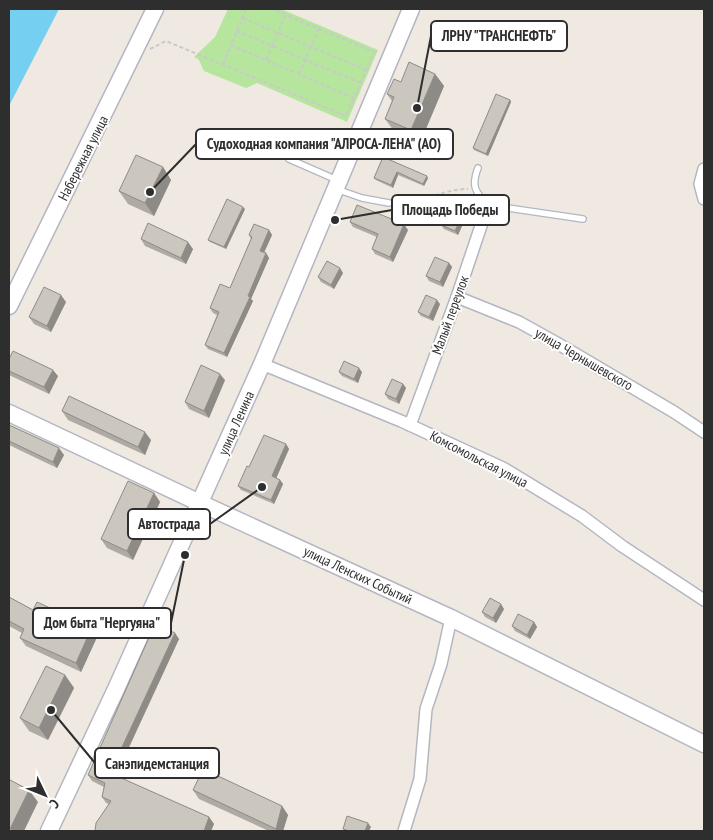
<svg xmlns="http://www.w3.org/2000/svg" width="713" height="840" font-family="'PT Sans Narrow',sans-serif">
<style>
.green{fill:#b6e59e}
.water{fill:#75cff0}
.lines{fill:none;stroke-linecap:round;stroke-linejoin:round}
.lane-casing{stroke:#b4b7c1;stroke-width:8}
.street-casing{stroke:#b4b7c1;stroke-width:14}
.secondary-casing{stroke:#b4b7c1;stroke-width:19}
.path{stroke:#c9c9c9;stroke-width:2;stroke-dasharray:4 2.5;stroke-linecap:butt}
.lane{stroke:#fff;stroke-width:5.5}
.street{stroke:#fff;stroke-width:11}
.secondary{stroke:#fff;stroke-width:16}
.wall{fill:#afaba4}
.shaded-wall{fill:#8e8b86}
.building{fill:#cbc7bf;stroke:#8e8b86}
.labels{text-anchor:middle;stroke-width:4;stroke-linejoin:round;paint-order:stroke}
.street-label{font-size:14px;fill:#2e2e2e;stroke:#fff}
.leader{fill:none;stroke:#2e2e2e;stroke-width:2}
.callout-dot{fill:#2e2e2e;stroke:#fff;stroke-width:2}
.callout{fill:#fff;stroke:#2e2e2e;stroke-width:2}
.callout-label{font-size:15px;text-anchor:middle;font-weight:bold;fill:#2e2e2e}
</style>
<rect width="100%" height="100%" fill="#efe9e1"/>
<!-- green -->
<path class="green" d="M228 9H281L378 50 347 122 257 83 246 88 204 71 199 60 194 57 215 37Z"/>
<!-- water -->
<path class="water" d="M9 9H59L9 106Z"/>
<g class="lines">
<defs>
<g id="lane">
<path d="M289 159 337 180"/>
<path d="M478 168C471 186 475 192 488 205L583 219"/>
<path d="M336 189 362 198 389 203"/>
</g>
<g id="street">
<path d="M704 169 700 184 704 199"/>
<path d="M457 297 519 322 555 342 674 412 704 432"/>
<path d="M262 364 401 421 503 468 582 516 622 546 704 600"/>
<path d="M410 425 457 297 488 205"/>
<path d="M404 831 420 779 426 709 441 664 451 618"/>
</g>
<g id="secondary">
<path d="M9 306 155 9"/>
<path d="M9 413 200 503 451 618 704 744"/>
<path d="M49 831 116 689 262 364 411 9"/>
</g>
</defs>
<!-- lane casing -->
<use href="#lane" class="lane-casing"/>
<!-- street casing -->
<use href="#street" class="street-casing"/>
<!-- secondary casing -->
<use href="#secondary" class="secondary-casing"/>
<!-- path -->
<g class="path">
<path d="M246 9 231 45 354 98 374 52 272 9"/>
<path d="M243 18 366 70"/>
<path d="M237 31 361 83"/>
<path d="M150 49 166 41 346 116 354 98"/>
<path d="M266 60 286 14"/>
<path d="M223 64 231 45"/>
<path d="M299 74 319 28"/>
<path d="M397 204C421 203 443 189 468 189"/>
</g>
<!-- lane -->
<use href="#lane" class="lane"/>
<!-- street -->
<use href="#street" class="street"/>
<!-- secondary -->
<use href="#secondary" class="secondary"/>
</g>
<!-- wall -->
<g class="wall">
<path d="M435 74 444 86 420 143 394 131 385 119 392 101 387 94 401 82Z"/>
<path d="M510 100 511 102 488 156 474 150 473 148Z"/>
<path d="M383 157 428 178 424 186 398 175 393 188 376 180 374 178Z"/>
<path d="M163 167 171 180 154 216 128 204 119 191Z"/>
<path d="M245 209 226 249 210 242 208 240Z"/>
<path d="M467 215 458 235 444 229 441 225Z"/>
<path d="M350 222 408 230 393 262 375 254 372 249 377 237 353 227Z"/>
<path d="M269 230 272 235 264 252 266 253 269 258 251 299 253 301 227 357 208 349 205 345 217 315 213 313 210 308 230 288 251 239 249 235Z"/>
<path d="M141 239 193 249 186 264 145 246Z"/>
<path d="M449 263 452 267 443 287 429 281 426 276Z"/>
<path d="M343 273 334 289 321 282 318 277Z"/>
<path d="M66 302 51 332 34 324 29 317Z"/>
<path d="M440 304 433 321 421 316 418 312Z"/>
<path d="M9 359 58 376 49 394 9 375Z"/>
<path d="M339 372H362L358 383 342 376Z"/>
<path d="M225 380 209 418 189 409 185 402Z"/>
<path d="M403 384 406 388 399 404 388 399 385 394Z"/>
<path d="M62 411 151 440 145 455 68 420Z"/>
<path d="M9 425 64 455 57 468 9 445Z"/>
<path d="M286 444 289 449 276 478 280 480 283 484 274 504 241 490 238 486 249 467Z"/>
<path d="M154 493 160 502 133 560 107 548 101 539Z"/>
<path d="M9 597 33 610 98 635 81 672 26 646 20 638 22 633 9 626Z"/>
<path d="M504 609 496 623 485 617 482 612Z"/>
<path d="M534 622 537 627 530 639 515 631 512 626Z"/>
<path d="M175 633 179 639 116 776 209 817 214 824 211 831H95L109 804 106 803 102 797 104 787 92 781 88 775Z"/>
<path d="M65 675 74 688 48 740 29 731 20 718Z"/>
<path d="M193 790 282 806 288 815 283 831H269L199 799Z"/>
</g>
<!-- shaded-wall -->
<g class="shaded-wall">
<path d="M435 74 444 86 420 143 411 130Z"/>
<path d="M510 100 511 102 488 156 486 154Z"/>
<path d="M163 167 171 180 154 216 145 203Z"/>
<path d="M397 172 398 175 393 188 391 185Z"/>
<path d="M427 176 428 178 424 186 423 184Z"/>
<path d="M243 207 245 209 226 249 224 247Z"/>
<path d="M464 211 467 215 458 235 455 231Z"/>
<path d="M404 224 408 230 393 262 390 257Z"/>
<path d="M269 230 272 235 263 255 260 251Z"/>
<path d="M188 242 193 249 186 264 181 258Z"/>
<path d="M266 253 269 258 251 299 253 301 227 357 224 353Z"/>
<path d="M449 263 452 267 443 287 440 282Z"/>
<path d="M340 268 343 273 334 289 331 285Z"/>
<path d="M61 295 66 302 51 332 47 326Z"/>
<path d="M437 300 440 304 433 321 429 317Z"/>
<path d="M359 368 362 372 358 383 354 379Z"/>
<path d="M53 370 58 376 49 394 44 387Z"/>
<path d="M220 374 225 380 209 418 204 411Z"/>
<path d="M403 384 406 388 399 404 396 399Z"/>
<path d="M145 432 151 440 145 455 138 447Z"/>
<path d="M286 444 289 449 275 481 272 476Z"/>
<path d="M59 448 64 455 57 468 53 462Z"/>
<path d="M280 480 283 484 274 504 271 500Z"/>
<path d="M154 493 160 502 133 560 127 551Z"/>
<path d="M501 604 504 609 496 623 493 618Z"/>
<path d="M534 622 537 627 530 639 527 635Z"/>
<path d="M92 627 98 635 81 672 76 663Z"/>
<path d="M175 633 179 639 114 779 110 773Z"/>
<path d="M65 675 74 688 48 740 39 728Z"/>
<path d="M29 790 38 802 24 831H12L10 829Z"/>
<path d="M282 806 288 815 283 831H277L276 829Z"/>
<path d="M209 817 214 824 211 831H204Z"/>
<path d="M368 823 371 827 369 831H365Z"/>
</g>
<!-- building -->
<g class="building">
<path d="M409 62 435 74 411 130 385 119 394 97 387 94 394 79 401 82Z"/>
<path d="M496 94 510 100 486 154 473 148Z"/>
<path d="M136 155 163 167 145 203 119 191Z"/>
<path d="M383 157 427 176 423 184 397 172 391 185 374 178Z"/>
<path d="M227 199 243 207 224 247 208 240Z"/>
<path d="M357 205 404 224 390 257 372 249 378 234 350 222Z"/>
<path d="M450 205 464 211 455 231 441 225Z"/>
<path d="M148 223 188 242 181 258 141 239Z"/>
<path d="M254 224 269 230 260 251 266 253 248 296 250 297 224 353 205 345 219 312 210 308 220 284 230 288 252 237 249 235Z"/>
<path d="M435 257 449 263 440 282 426 276Z"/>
<path d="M327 261 340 268 331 285 318 277Z"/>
<path d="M44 287 61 295 47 326 29 317Z"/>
<path d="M426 295 437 300 429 317 418 312Z"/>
<path d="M13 351 53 370 44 387 9 371V359Z"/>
<path d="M344 361 359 368 354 379 339 372Z"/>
<path d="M201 365 220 374 204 411 185 402Z"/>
<path d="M392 379 403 384 396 399 385 394Z"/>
<path d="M69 396 145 432 138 447 62 411Z"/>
<path d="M9 425 59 448 53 462 9 441Z"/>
<path d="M264 435 286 444 272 476 280 480 271 500 238 486 247 466 249 467Z"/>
<path d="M128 481 154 493 127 551 101 539Z"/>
<path d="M9 597 33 610 37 602 92 627 76 663 20 638 24 629 9 621Z"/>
<path d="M490 598 501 604 493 618 482 612Z"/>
<path d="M518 614 534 622 527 635 512 626Z"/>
<path d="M155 624 175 633 110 773 209 817 204 831H95L96 823 111 801 102 797 105 783 88 775Z"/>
<path d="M46 666 65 675 39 728 20 718Z"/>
<path d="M203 769 282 806 276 829 193 790Z"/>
<path d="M10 780 29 790 10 829 9 828V783Z"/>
<path d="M347 816 368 823 365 831H349L343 829Z"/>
</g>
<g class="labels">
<!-- street labels -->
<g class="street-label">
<text transform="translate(83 158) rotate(-63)" y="5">Набережная улица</text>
<text transform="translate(450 315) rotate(-70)" y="5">Малый переулок</text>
<text transform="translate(584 359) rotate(30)" y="5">улица Чернышевского</text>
<text transform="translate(236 423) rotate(-66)" y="5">улица Ленина</text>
<text transform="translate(479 459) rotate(27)" y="5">Комсомольская улица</text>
<text transform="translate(358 575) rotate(25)" y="5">улица Ленских Событий</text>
</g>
</g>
<!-- callouts -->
<path class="leader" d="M417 108L431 36M150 192L196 144M335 220L392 210M262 487L210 524M185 555L171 623M51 710L95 763"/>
<g class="callout-dot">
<circle cx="417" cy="108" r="5"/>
<circle cx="150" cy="192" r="5"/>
<circle cx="335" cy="220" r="5"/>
<circle cx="262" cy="487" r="5"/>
<circle cx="185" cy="555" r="5"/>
<circle cx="51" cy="710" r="5"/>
</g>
<g class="callout">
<rect x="431" y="21" width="136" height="30" rx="5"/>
<rect x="196" y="129" width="257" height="30" rx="5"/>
<rect x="392" y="195" width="117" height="30" rx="5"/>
<rect x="128" y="509" width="82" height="30" rx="5"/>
<rect x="33" y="608" width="138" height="30" rx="5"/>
<rect x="95" y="748" width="124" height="30" rx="5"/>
</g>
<g class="callout-label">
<text x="499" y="41">ЛРНУ "ТРАНСНЕФТЬ"</text>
<text x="324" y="149">Судоходная компания "АЛРОСА-ЛЕНА" (АО)</text>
<text x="450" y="215">Площадь Победы</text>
<text x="169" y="529">Автострада</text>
<text x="102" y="628">Дом быта "Нергуяна"</text>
<text x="157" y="769">Санэпидемстанция</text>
</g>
<!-- border -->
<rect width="713" height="840" fill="none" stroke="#2e2e2e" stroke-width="20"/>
<!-- north arrow -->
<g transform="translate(45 795) rotate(133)" stroke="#ffffff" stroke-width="4" paint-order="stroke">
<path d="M0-4L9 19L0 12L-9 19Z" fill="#2e2e2e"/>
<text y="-8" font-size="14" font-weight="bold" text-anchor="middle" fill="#2e2e2e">С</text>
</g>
</svg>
